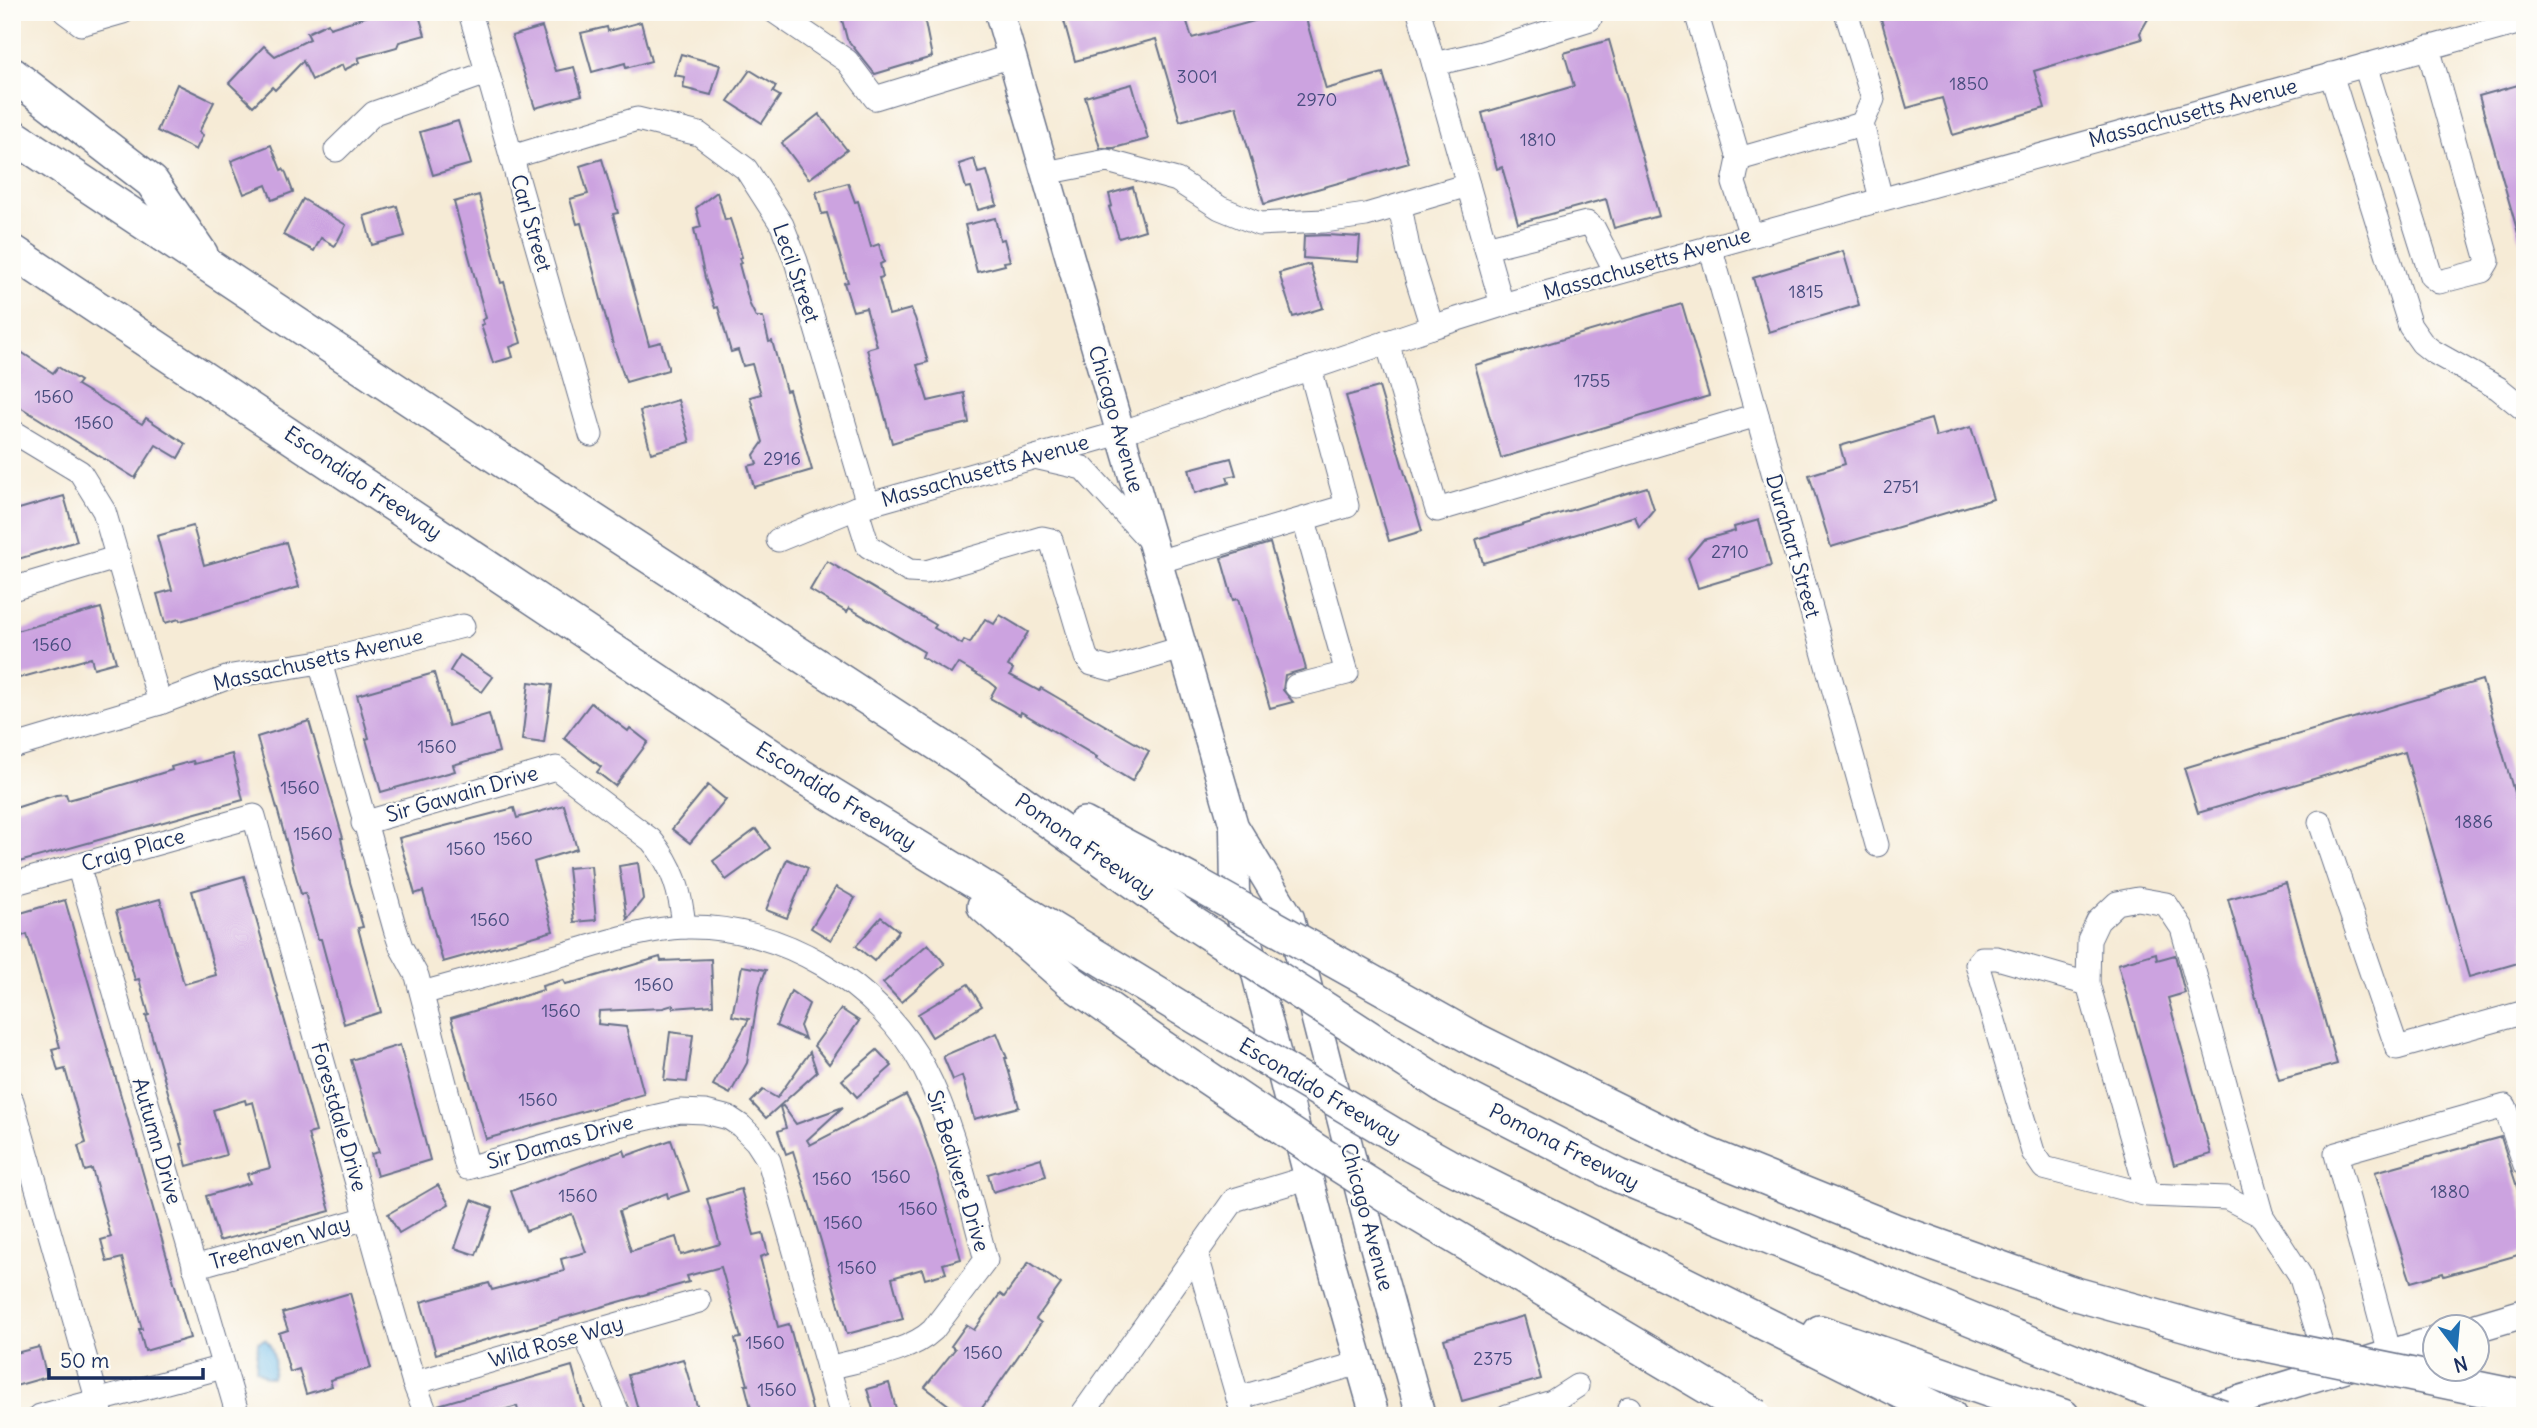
<svg xmlns="http://www.w3.org/2000/svg" width="2537" height="1428" font-family="Delius,sans-serif">
<style>
.water{fill:#72beeb;stroke:#4676a4;stroke-width:2}
.building{fill:#cca3e0}
.lines{fill:none;stroke-linecap:round;stroke-linejoin:round}
.minor-casing{stroke:#687188;stroke-width:25}
.major-casing{stroke:#687188;stroke-width:31}
.highway-casing{stroke:#687188;stroke-width:36}
.minor{stroke:#fff;stroke-width:23}
.major{stroke:#fff;stroke-width:28}
.highway{stroke:#fff;stroke-width:33}
.highway-bridge-casing{stroke:#687188;stroke-width:36;stroke-linecap:butt}
.highway-bridge{stroke:#fff;stroke-width:33}
.labels{text-anchor:middle;stroke-width:5;stroke-linejoin:round;paint-order:stroke}
.number-label{font-size:18px;fill:#474c7e}
.street-label{font-size:21px;fill:#1b2f5e;stroke:#fdfcf7}
</style>
<rect width="100%" height="100%" fill="#fdfcf7"/>
<filter id="ink" filterUnits="userSpaceOnUse"><feTurbulence type="fractalNoise" baseFrequency=".0143" numOctaves="2"/><feDisplacementMap in="SourceGraphic" scale="14" xChannelSelector="R" yChannelSelector="G"/><feConvolveMatrix kernelMatrix="1 2 1 2 8 2 1 2 1" color-interpolation-filters="sRGB"/></filter>
<filter id="wash" filterUnits="userSpaceOnUse"><feTurbulence type="fractalNoise" baseFrequency=".00686" numOctaves="4" result="noise"/><feDisplacementMap in="SourceGraphic" scale="28" xChannelSelector="R" yChannelSelector="G"/><feGaussianBlur stdDeviation="1.57" result="paint"/><feColorMatrix in="noise" values="0 0 0 0 0 0 0 0 0 0 0 0 0 0 0 0 0 1.4 0 .05"/><feComposite in="paint" operator="in"/></filter>
<g filter="url(#wash)">
<rect width="100%" height="100%" fill="#f6ebd6"/>
<!-- water -->
<path class="water" d="M265 1339C274 1347 277 1367 272 1377H266L256 1369 258 1342Z"/>
<g id="blocks">
<!-- building -->
<g class="building">
<path d="M381 12H418L425 35 399 42 397 47 358 58 360 62 344 70 342 65 312 80 303 61 275 90 272 87 253 106 229 83 264 46 275 56 310 39 307 33 328 23 330 28Z"/>
<path d="M840 12H923L932 57 875 74 847 39Z"/>
<path d="M1094 12H1184L1192 38 1287 12H1304L1326 89 1383 73 1409 163 1264 204 1236 106 1180 121 1156 39 1075 61 1064 21Z"/>
<path d="M1879 12H2152L2140 33 2142 39 2034 71 2045 108 1953 135 1942 98 1907 108Z"/>
<path d="M641 22 651 61 626 68 625 63 592 72 581 33 607 27 608 31Z"/>
<path d="M542 27 556 71 574 67 582 95 535 108 512 36Z"/>
<path d="M1609 40 1659 216 1614 228 1606 199 1518 223 1502 167 1497 169 1482 113 1574 86 1564 53Z"/>
<path d="M681 54 720 65 711 95 683 88 685 77 674 75Z"/>
<path d="M750 70 776 86 773 92 780 96 762 123 728 101Z"/>
<path d="M2525 83V239L2520 240 2479 96Z"/>
<path d="M177 84 214 102 199 132 203 135 196 150 157 131Z"/>
<path d="M1132 84 1148 139 1114 148H1100L1085 97Z"/>
<path d="M819 114 847 150 809 179 782 143Z"/>
<path d="M458 121 471 164 433 175 420 132Z"/>
<path d="M271 145 281 170 283 169 286 173 293 192 272 200 266 185 244 194 231 161Z"/>
<path d="M602 159 618 213 613 214 649 345 661 342 668 367V370L626 382 613 345 581 223 577 224 570 199 588 194 580 166Z"/>
<path d="M974 159 978 173 987 171 997 205 978 210 971 187 966 188 959 164Z"/>
<path d="M848 183 855 202 858 201 871 247 879 244 884 262 880 264 883 277 879 278 889 315 911 309 915 318 928 362 917 365 928 401 964 393 969 423 924 433 892 443 867 349 877 346 866 308 853 311 844 283 848 282 837 246 827 213 822 214 816 192Z"/>
<path d="M1133 187 1145 230 1119 238 1109 207 1112 206 1109 194Z"/>
<path d="M717 192 725 220 730 219 737 240 742 257 739 258 741 263 739 264 750 305 756 317H763L769 342 772 341 786 391 789 390 812 470 754 487 748 466 757 464 754 455 763 442 750 397 761 394 752 364 743 366 738 350 731 352 718 307 715 308 705 278 694 229 701 227 696 208Z"/>
<path d="M479 195 501 283 504 282 521 343 510 347 513 357 493 363 481 325 484 324 482 320 486 318 454 202Z"/>
<path d="M303 199 346 225 335 246 321 238 314 251 283 235Z"/>
<path d="M397 206 405 236 372 245 364 216Z"/>
<path d="M995 218 1000 240 1004 239 1010 261 1004 262 1005 265 977 272 965 225Z"/>
<path d="M1327 235 1360 237 1358 262 1303 258 1304 236Z"/>
<path d="M1843 251 1859 305 1769 332 1753 278Z"/>
<path d="M1310 264 1323 308 1293 317 1279 273Z"/>
<path d="M1682 304 1709 396 1501 458 1475 365Z"/>
<path d="M12 346 53 373 58 367 80 381 77 385 142 424 146 418 186 444 178 458 156 445 135 478 12 402Z"/>
<path d="M1379 387 1422 531 1389 541 1346 396Z"/>
<path d="M678 400 690 442 651 453 640 411Z"/>
<path d="M1931 419 1936 437 1971 427 1993 499 1831 547 1809 475 1845 464 1840 446Z"/>
<path d="M1231 458 1236 475 1227 477 1229 483 1195 493 1189 469Z"/>
<path d="M1647 487 1654 509 1639 527 1635 516 1483 563 1476 539Z"/>
<path d="M64 496 77 541 12 561V511Z"/>
<path d="M1759 520 1771 566 1698 588 1688 558 1703 540 1735 531 1734 527Z"/>
<path d="M193 526 204 565 286 542 299 587 180 621 179 619 165 623 157 594 172 590 157 536Z"/>
<path d="M1270 543 1306 669 1285 675 1283 690 1293 702 1270 708 1238 599 1233 600 1221 558Z"/>
<path d="M827 561 936 625 934 628 962 644 964 640 970 643 985 619 994 624 1000 615 1028 632 1008 666 1013 669 1010 675 1039 691 1041 688 1149 751 1132 781 1096 759 1097 757 1021 712 1020 715 990 698 996 687 990 682 958 663 951 674 922 657 924 652 849 608 847 612 810 590Z"/>
<path d="M101 608 116 662 94 668 91 658 12 680V632Z"/>
<path d="M460 655 493 677 482 692 450 671Z"/>
<path d="M434 673 449 726 489 714 499 752 453 765 455 771 381 792 366 739 369 738 357 695Z"/>
<path d="M2482 680 2525 831V961L2469 977 2405 752 2198 813 2184 768Z"/>
<path d="M529 682 552 685 544 743 522 740Z"/>
<path d="M591 703 628 731 630 728 648 742 615 786 597 772 601 767 564 738Z"/>
<path d="M309 721 343 838H341L350 882 363 927 358 928 381 1012 344 1024 321 939H318L305 893 301 894 257 737Z"/>
<path d="M232 754 243 800 12 864V809L56 795 66 794 68 800 105 790 172 770 171 767 193 761 194 764Z"/>
<path d="M708 785 726 800 690 843 672 829Z"/>
<path d="M564 805 577 849 534 862 553 931 443 962 423 891 415 894 399 838 514 808 517 818Z"/>
<path d="M756 829 770 848 726 880 713 861Z"/>
<path d="M787 859 808 868 787 918 766 910Z"/>
<path d="M638 863 643 899 627 919 619 866Z"/>
<path d="M591 866 596 920 574 922 568 868Z"/>
<path d="M244 876 316 1132 308 1134 330 1211 219 1241 206 1196 250 1183 247 1174 270 1168 253 1102 246 1104 245 1100 213 1110 226 1155 187 1166 181 1144H183L146 1016 149 1015 139 979 135 980 116 911 160 899 184 984 216 975 192 891Z"/>
<path d="M2286 883 2337 1064 2279 1080 2228 899Z"/>
<path d="M836 887 855 898 831 940 811 928Z"/>
<path d="M65 900 190 1338 145 1351 139 1329H142L122 1258 107 1262 101 1240 111 1237 92 1169 85 1171 78 1146 86 1143 65 1069 58 1071 52 1049 60 1047 27 934 20 937 14 915Z"/>
<path d="M881 917 899 931 874 961 856 946Z"/>
<path d="M928 944 945 964 901 1002 883 983Z"/>
<path d="M2156 953 2157 960 2175 955 2185 993 2168 998 2211 1154 2174 1165 2118 964Z"/>
<path d="M660 957 661 961 711 959 713 1005 673 1008V1005L663 1008 599 1011 598 1024 626 1027 644 1094 486 1139 451 1018 543 990 542 986 563 980 565 984 579 981Z"/>
<path d="M742 966 766 970 760 986 747 1063 730 1094 713 1085 749 1019 732 1016Z"/>
<path d="M968 984 982 1006 932 1037 918 1014Z"/>
<path d="M791 991 809 1004 800 1026 805 1039 776 1026Z"/>
<path d="M841 1009 859 1021 829 1064 814 1046Z"/>
<path d="M670 1032 693 1035 687 1082 664 1080Z"/>
<path d="M997 1033 1007 1058H1005L1019 1107 974 1119 962 1076 953 1080 943 1056Z"/>
<path d="M400 1045 430 1160 377 1176 371 1154 379 1152 351 1060Z"/>
<path d="M877 1050 892 1066 857 1097 842 1080Z"/>
<path d="M810 1052 817 1072 766 1118 751 1102 763 1090 777 1098Z"/>
<path d="M906 1095 918 1118 935 1166 961 1259 943 1264 946 1273 925 1279 922 1269 892 1278 903 1319 847 1334 821 1241 793 1151 786 1154 778 1131 786 1128 780 1107 783 1106 796 1124 843 1107 807 1140 810 1145Z"/>
<path d="M2501 1137 2525 1212V1253L2444 1276 2443 1273 2411 1282 2375 1172Z"/>
<path d="M671 1140 689 1191 668 1198 667 1193 619 1211 631 1251 676 1237 681 1255 720 1244 707 1199 741 1189 754 1235 763 1233 768 1254 760 1257 778 1327 789 1324 814 1416H753L745 1385H748L735 1339 741 1338 721 1267 687 1276 689 1282 436 1354 421 1302 489 1283 492 1290 564 1271 561 1259 586 1252 572 1214 526 1231 511 1191 624 1150 626 1156Z"/>
<path d="M1041 1158 1046 1176 993 1192 988 1174Z"/>
<path d="M438 1185 449 1204 399 1233 388 1214Z"/>
<path d="M472 1200 493 1208 476 1255 455 1248Z"/>
<path d="M1029 1262 1061 1284 1036 1319 1041 1323 987 1401 976 1416H963L925 1387 955 1349 951 1346 966 1325 974 1330 1000 1294 1004 1297Z"/>
<path d="M350 1293 371 1368 330 1380 332 1386 306 1394 299 1369 290 1372 279 1333 288 1330 282 1313Z"/>
<path d="M1524 1316 1541 1379 1462 1401 1444 1339Z"/>
<path d="M39 1347 47 1377 12 1387V1354Z"/>
<path d="M683 1359 700 1416H640L628 1375Z"/>
<path d="M572 1366 586 1416H519L517 1406 483 1416H441L438 1405Z"/>
<path d="M889 1383 898 1416H875L867 1389Z"/>
</g>
</g>
</g>
<g filter="url(#ink)">
<use href="#blocks" fill-opacity="0" stroke="#687188" stroke-width="2"/>
<g class="lines">
<defs>
<g id="minor">
<path d="M65 12 81 24 123 12"/>
<path d="M470 12 591 435"/>
<path d="M775 12 847 61 875 98 1012 56"/>
<path d="M1419 12 1502 305"/>
<path d="M1696 12 1739 159 1734 183 1751 235"/>
<path d="M1846 12 1873 99 1862 124 1881 199"/>
<path d="M1434 64 1482 53 1590 19"/>
<path d="M2365 65 2431 276 2439 282 2482 271 2488 261 2428 47"/>
<path d="M2331 74 2410 326 2422 343 2432 351 2498 388 2525 410"/>
<path d="M336 150 374 113 487 73"/>
<path d="M512 157 637 119 699 134 746 169 782 225 796 261 868 504"/>
<path d="M1739 159 1862 124"/>
<path d="M1045 173 1107 161 1177 180 1220 208 1259 224 1324 221 1366 215 1468 185"/>
<path d="M1400 206 1409 253 1432 327"/>
<path d="M1710 246 1877 845"/>
<path d="M1486 248 1587 223 1594 229 1616 272"/>
<path d="M1387 342 1437 510 1757 415"/>
<path d="M12 431 80 472 104 511 160 703"/>
<path d="M1039 458 1083 468 1150 541"/>
<path d="M856 508 868 546 909 571 926 572 1042 538 1051 540 1086 657 1092 664 1111 669 1182 648"/>
<path d="M778 540 856 508 1120 433 1432 327 1502 305 2525 21"/>
<path d="M1157 562 1347 506 1310 368"/>
<path d="M12 589 119 557"/>
<path d="M320 662 395 929 401 947 417 976 467 1168 618 1125 680 1111 705 1112 729 1118 741 1126 756 1141 769 1161 842 1416"/>
<path d="M1296 686 1347 673 1304 520"/>
<path d="M12 747 160 703 232 676 320 662 463 626"/>
<path d="M2320 822 2397 1048 2525 1012"/>
<path d="M363 823 556 768 651 840C674 866 681 894 684 927"/>
<path d="M78 865 238 1416"/>
<path d="M12 884 254 816 390 1301 414 1383 427 1416"/>
<path d="M2088 984 2089 940 2098 921 2117 903 2138 899 2166 904 2182 928 2262 1216"/>
<path d="M422 993C473 979 524 965 575 951 610 941 647 929 684 927 780 924 880 984 924 1068 955 1127 968 1196 986 1260L933 1330C909 1353 861 1359 828 1368"/>
<path d="M12 1101 102 1416"/>
<path d="M2148 1195 2088 984 1997 958H1982L1977 964 2033 1152 2044 1168 2148 1195 2227 1198 2262 1216 2300 1275 2328 1366"/>
<path d="M1196 1253 1238 1398"/>
<path d="M194 1267 367 1218"/>
<path d="M585 1335 619 1416"/>
<path d="M2390 1354 2336 1154 2505 1106 2525 1165"/>
<path d="M414 1383 699 1301"/>
<path d="M1629 1408 1631 1416"/>
<path d="M40 1416 223 1367"/>
<path d="M1081 1416 1234 1200 1310 1177"/>
<path d="M1243 1416 1238 1398 1360 1363"/>
<path d="M1507 1416 1552 1402 1577 1386"/>
</g>
<g id="major">
<path d="M999 12 1234 826 1290 918 1369 1227 1421 1416"/>
<path d="M1234 829 1235 892 1324 1238 1375 1416"/>
<path d="M2478 1327 2525 1313"/>
<path d="M2194 1414 2436 1340"/>
</g>
<g id="highway">
<path d="M12 74 152 182 201 254"/>
<path d="M12 135 524 475 967 763 1188 920"/>
<path d="M12 251 800 775 1181 1008"/>
<path d="M1084 824 1195 883"/>
<path d="M984 906 1071 982 1159 1045"/>
<path d="M1474 1039 1704 1153 1894 1230 2072 1293"/>
<path d="M1447 1088 1619 1176 2139 1387"/>
<path d="M1411 1145 1447 1165 1950 1416"/>
<path d="M1820 1332 2063 1416"/>
</g>
</defs>
<!-- minor casing -->
<use href="#minor" class="minor-casing"/>
<!-- major casing -->
<use href="#major" class="major-casing"/>
<!-- highway casing -->
<use href="#highway" class="highway-casing"/>
<!-- minor -->
<use href="#minor" class="minor"/>
<!-- major -->
<use href="#major" class="major"/>
<!-- highway -->
<use href="#highway" class="highway"/>
<defs>
<g id="highway-bridge">
<path d="M1195 883 1474 1039"/>
<path d="M1188 920 1447 1088"/>
<path d="M1181 1008 1411 1145"/>
<path d="M1159 1045 1315 1150 1413 1212 1756 1416"/>
<path d="M2072 1293 2238 1339 2525 1398"/>
<path d="M2139 1387 2222 1416"/>
</g>
</defs>
<!-- highway-bridge casing -->
<use href="#highway-bridge" class="highway-bridge-casing"/>
<!-- highway-bridge -->
<use href="#highway-bridge" class="highway-bridge"/>
</g>
</g>
<g class="labels">
<!-- number labels -->
<g class="number-label">
<text x="1197" y="83">3001</text>
<text x="1969" y="90">1850</text>
<text x="1317" y="106">2970</text>
<text x="1538" y="146">1810</text>
<text x="1806" y="298">1815</text>
<text x="1592" y="387">1755</text>
<text x="54" y="403">1560</text>
<text x="94" y="429">1560</text>
<text x="782" y="465">2916</text>
<text x="1901" y="493">2751</text>
<text x="1730" y="558">2710</text>
<text x="52" y="651">1560</text>
<text x="437" y="753">1560</text>
<text x="300" y="794">1560</text>
<text x="2474" y="828">1886</text>
<text x="313" y="840">1560</text>
<text x="513" y="845">1560</text>
<text x="466" y="855">1560</text>
<text x="490" y="926">1560</text>
<text x="654" y="991">1560</text>
<text x="561" y="1017">1560</text>
<text x="538" y="1106">1560</text>
<text x="891" y="1183">1560</text>
<text x="832" y="1185">1560</text>
<text x="2450" y="1198">1880</text>
<text x="578" y="1202">1560</text>
<text x="918" y="1215">1560</text>
<text x="843" y="1229">1560</text>
<text x="857" y="1274">1560</text>
<text x="765" y="1349">1560</text>
<text x="983" y="1359">1560</text>
<text x="1493" y="1365">2375</text>
<text x="777" y="1396">1560</text>
</g>
<!-- street labels -->
<g class="street-label">
<text transform="translate(2193 113) rotate(-15)" y="7">Massachusetts Avenue</text>
<text transform="translate(531 223) rotate(74)" y="7">Carl Street</text>
<text transform="translate(1647 264) rotate(-16)" y="7">Massachusetts Avenue</text>
<text transform="translate(796 273) rotate(71)" y="7">Lecil Street</text>
<text transform="translate(1116 419) rotate(74)" y="7">Chicago Avenue</text>
<text transform="translate(985 471) rotate(-16)" y="7">Massachusetts Avenue</text>
<text transform="translate(363 483) rotate(34)" y="7">Escondido Freeway</text>
<text transform="translate(1793 546) rotate(74)" y="7">Durahart Street</text>
<text transform="translate(318 660) rotate(-13)" y="7">Massachusetts Avenue</text>
<text transform="translate(462 794) rotate(-16)" y="7">Sir Gawain Drive</text>
<text transform="translate(836 796) rotate(32)" y="7">Escondido Freeway</text>
<text transform="translate(1085 846) rotate(35)" y="7">Pomona Freeway</text>
<text transform="translate(133 850) rotate(-16)" y="7">Craig Place</text>
<text transform="translate(1320 1091) rotate(31)" y="7">Escondido Freeway</text>
<text transform="translate(339 1117) rotate(74)" y="7">Forestdale Drive</text>
<text transform="translate(157 1141) rotate(74)" y="7">Autumn Drive</text>
<text transform="translate(560 1142) rotate(-16)" y="7">Sir Damas Drive</text>
<text transform="translate(1564 1147) rotate(27)" y="7">Pomona Freeway</text>
<text transform="translate(958 1171) rotate(73)" y="7">Sir Bedivere Drive</text>
<text transform="translate(1367 1217) rotate(75)" y="7">Chicago Avenue</text>
<text transform="translate(280 1243) rotate(-16)" y="7">Treehaven Way</text>
<text transform="translate(556 1342) rotate(-16)" y="7">Wild Rose Way</text>
</g>
</g>
<!-- margin -->
<rect width="2537" height="1428" fill="none" stroke="#fdfcf7" stroke-width="42"/>
<!-- north arrow -->
<g transform="translate(2456 1348) rotate(164)"><circle r="33" fill="#fdfcf7" stroke="#a3aaba" stroke-width="2"/>
<path d="M0-5L12 26L0 18L-12 26Z" fill="#1f6fb2"/>
<text y="-10" font-size="19" font-weight="bold" text-anchor="middle" fill="#1b2f5e">N</text>
</g>
<!-- scale -->
<path d="M49 1368v10h154v-10" fill="none" stroke="#1b2f5e" stroke-width="3.5"/>
<text x="60" y="1368" font-size="21" fill="#1b2f5e" stroke="#fdfcf7" stroke-width="5" paint-order="stroke">50 m</text>
</svg>
